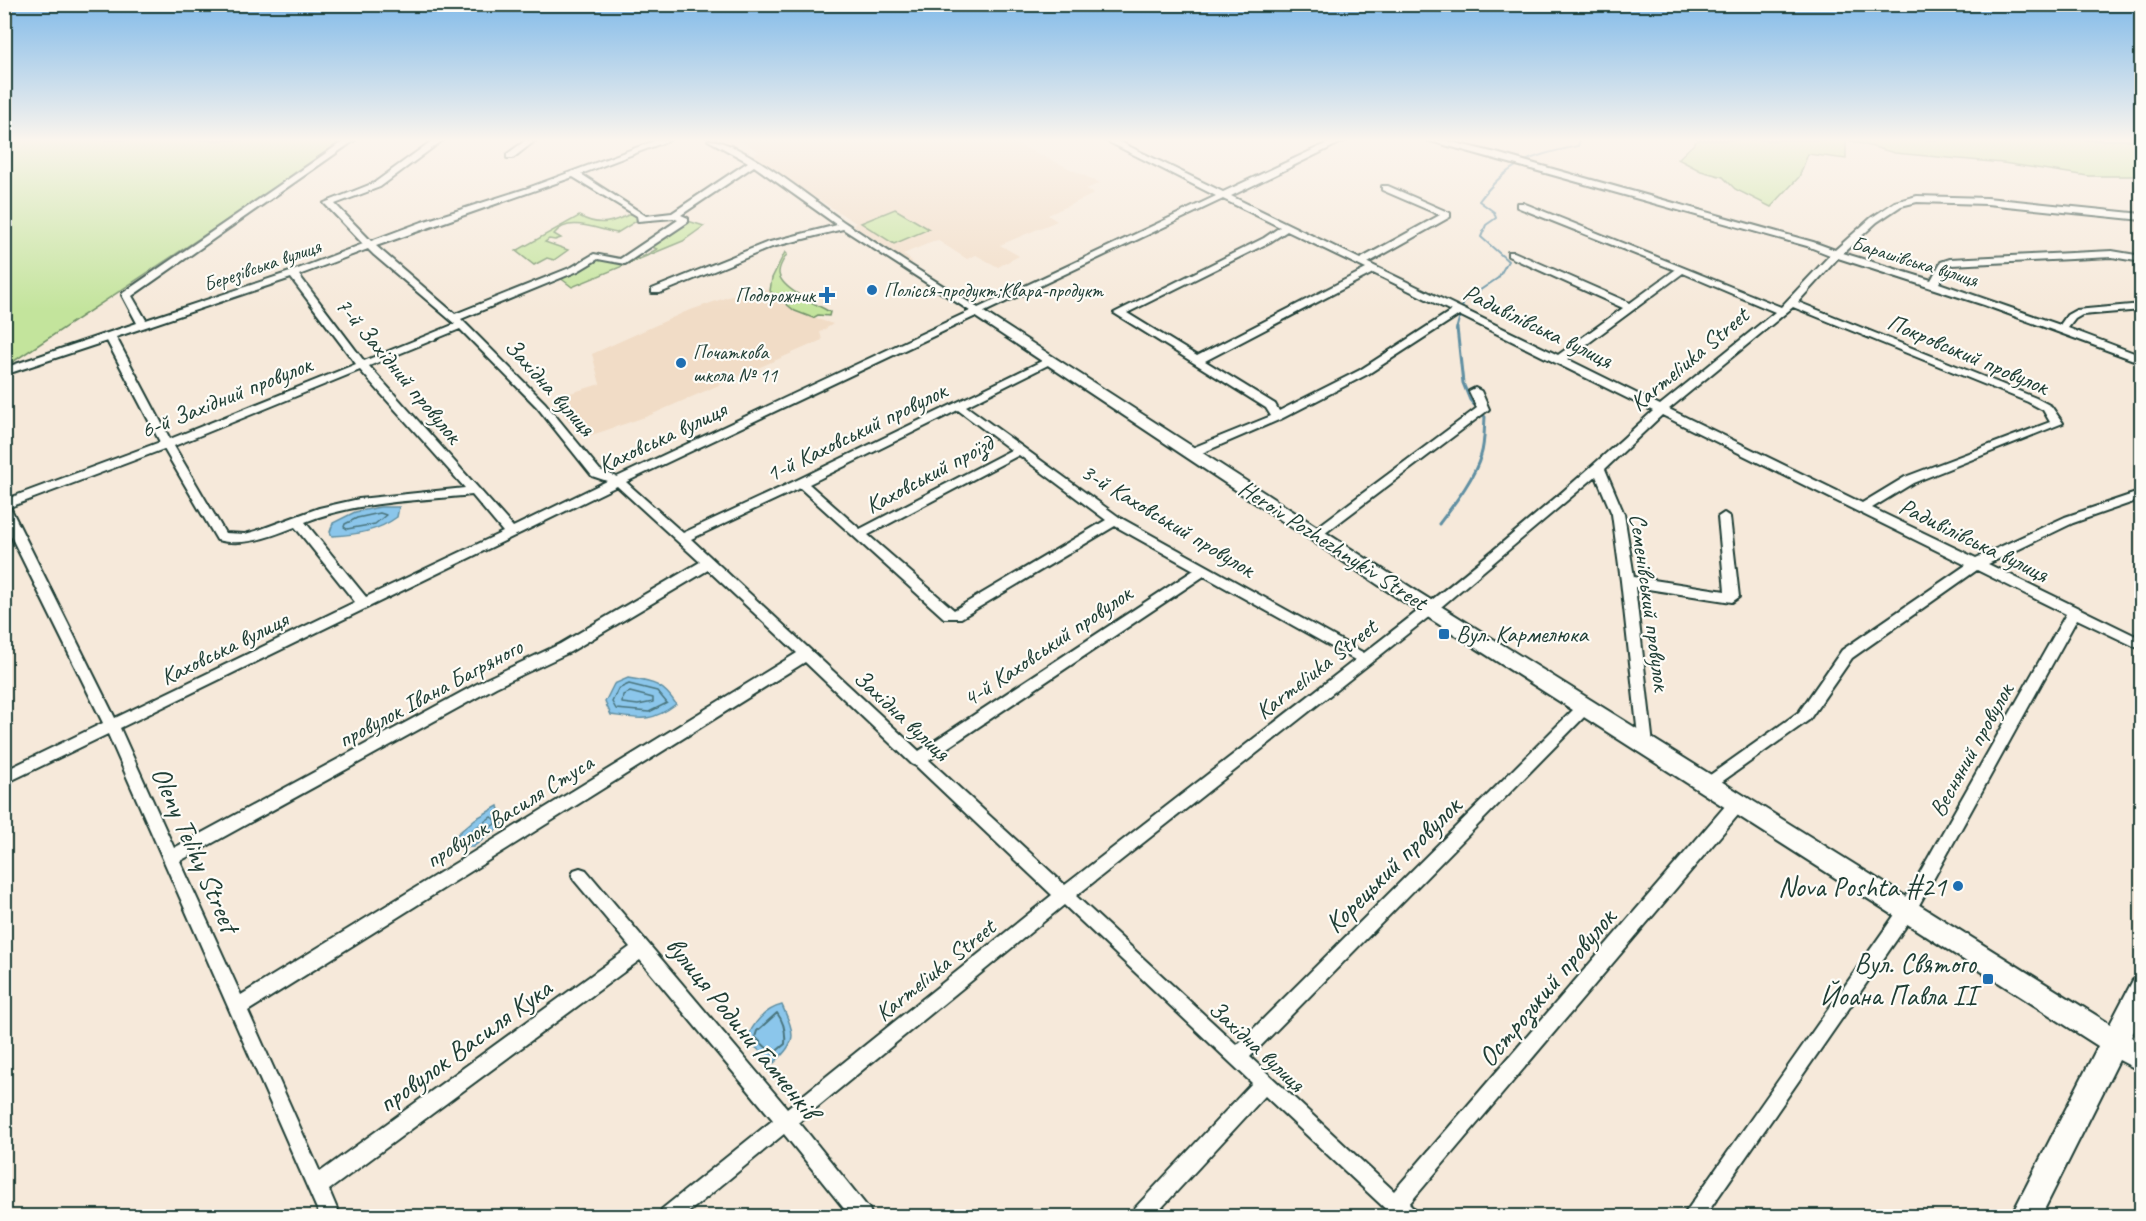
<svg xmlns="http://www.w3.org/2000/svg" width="2146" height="1221" font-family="Caveat,sans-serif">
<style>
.built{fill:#f1dcc6}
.green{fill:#c3e49c;stroke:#719068;stroke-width:1.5}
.water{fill:#8bc6eb;stroke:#608fa2;stroke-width:1.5}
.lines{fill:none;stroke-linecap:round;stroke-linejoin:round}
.shore-far1{stroke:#4a747d;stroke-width:1.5}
.shore{stroke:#4a747d;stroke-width:2}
.stream-far1{stroke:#608fa2;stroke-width:2}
.stream{stroke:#608fa2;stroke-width:3}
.street-casing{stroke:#1f3d34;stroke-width:4}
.secondary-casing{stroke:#1f3d34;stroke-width:4}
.street{fill:#fdfcf7;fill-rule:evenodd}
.secondary{fill:#fdfcf7;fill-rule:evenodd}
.poi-dot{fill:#1f6fb2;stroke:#fdfcf7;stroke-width:2}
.labels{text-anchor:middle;stroke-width:4.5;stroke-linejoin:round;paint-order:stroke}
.far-street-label{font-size:20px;fill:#1f3d34;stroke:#fdfcf7}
.far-poi-label{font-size:20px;fill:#1f3d34;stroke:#fdfcf7;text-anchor:start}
.street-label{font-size:24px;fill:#1f3d34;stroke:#fdfcf7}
.poi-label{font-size:24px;fill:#1f3d34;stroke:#fdfcf7;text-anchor:start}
.near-street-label{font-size:28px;fill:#1f3d34;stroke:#fdfcf7}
.near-poi-label{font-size:28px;fill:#1f3d34;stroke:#fdfcf7;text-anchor:end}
</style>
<rect width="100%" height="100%" fill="#f6e9da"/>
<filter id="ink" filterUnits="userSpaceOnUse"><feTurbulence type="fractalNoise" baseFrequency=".0167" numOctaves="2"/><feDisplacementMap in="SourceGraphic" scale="12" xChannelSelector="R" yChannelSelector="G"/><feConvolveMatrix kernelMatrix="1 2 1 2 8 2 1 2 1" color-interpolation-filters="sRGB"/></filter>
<g filter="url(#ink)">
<!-- built -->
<g class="built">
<path d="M740 140H1009L1100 183 1086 189 1094 194 1048 215 1057 221 1000 245 1019 256 998 267 976 255 967 259 937 240 903 254 913 262 910 263 853 225 856 223 757 161 751 155 760 152Z"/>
<path d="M767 289 795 312 833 324 820 332 822 340 648 416 583 438 551 399 600 384 592 354 685 312 742 292 752 295Z"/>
</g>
<!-- green -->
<g class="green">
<path d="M5 140H348L5 367Z"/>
<path d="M1698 140H1846V159L1808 154 1799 177 1771 207 1735 189 1723 177 1701 171 1678 159Z"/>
<path d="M1848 140H2141V176H2088L2003 163 1895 153Z"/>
<path d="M895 209 929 229 894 244 861 223Z"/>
<path d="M635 212 639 218 638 220 617 233C598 230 568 215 554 234L561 238 555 240 549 239 545 242 568 250 554 260 547 258 534 265 516 251 579 216C601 228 613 222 635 212Z"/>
<path d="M688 221 704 226 683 241 572 287 559 277 598 259 623 264 634 257 639 259 657 249 650 246Z"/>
<path d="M785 252 787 254C784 259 779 266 779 272 778 288 818 305 830 312L829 316 818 315 813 318 795 311 770 291 772 278Z"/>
</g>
<!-- water -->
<g class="water">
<path d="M380 507H399L397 517C378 531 356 535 332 536L330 532 333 523 355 512Z"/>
<path d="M628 678C652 682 663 683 676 704 651 723 640 719 611 715L605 702 614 684Z"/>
<path d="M498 806 503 825 473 847 452 848 454 837 475 819Z"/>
<path d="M782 1005C795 1035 798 1040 774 1063L747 1040C752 1024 765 1009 782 1005Z"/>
</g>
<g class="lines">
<!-- shore-far1 -->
<g class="shore-far1">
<path d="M380 513 386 515 375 524 347 529 344 527 345 524 357 518Z"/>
<path d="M629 684 657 691 667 703 649 712 616 709 612 702 618 689Z"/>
<path d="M630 692 653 698V702L638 705 622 703 623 695Z"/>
<path d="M491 817 495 819V824L471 841 464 840V836Z"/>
</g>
<!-- shore -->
<path class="shore" d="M777 1013C784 1022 786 1032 785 1044L773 1054 755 1037 757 1031Z"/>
<!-- stream-far1 -->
<path class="stream-far1" d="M1456 330 1464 301 1498 278 1508 261 1481 237 1486 225 1496 218 1494 212 1479 201C1508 162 1533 155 1578 146L1580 140"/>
<!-- stream -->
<path class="stream" d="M1439 524C1454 504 1474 479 1481 455 1485 443 1484 429 1485 417L1470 400 1463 383 1457 328"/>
<defs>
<g id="street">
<path d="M345 140H355L132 296 146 320 290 272 363 244 324 203 374 183 433 140H443L380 187 335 204 371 241 422 222 525 189 657 140H670L581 174 646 216 672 213 748 162 708 140C742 140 816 203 847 224 890 253 934 280 978 308L1216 196 1105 140H1116L1223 192 1334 140H1346L1231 196 1360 259 1440 215 1382 190V186H1388L1450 213V217L1368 263 1558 355 1623 308 1508 256V252H1514L1630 303 1675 270 1517 207V203H1523L1781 307 1830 255 1807 246 1427 140H1443L1496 153 1813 242 1835 250 1871 218 1895 202 1917 196 1987 198 2142 214V220L1987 204 1917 202 1901 206 1877 222 1843 253 1931 280 1941 262 1950 259 2112 251 2142 256V262L2112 257 1951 265 1948 266 1939 283 2060 325 2067 315 2076 310 2142 304V310L2082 315 2075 319 2068 328 2142 356V363L1984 305 1838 258 1798 302 2036 398 2051 406 2063 423 1913 483 1872 508 1976 558 2065 517 2142 491V499L2073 523 1988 564 2142 639V650L2077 619 1913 916 1705 1216H1683L1901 906 2066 614 1977 570 1852 658 1809 720 1713 788 1708 790 1703 788 1700 784 1703 780 1799 712 1842 650 1966 565 1662 415 1605 469 1624 514 1634 577 1725 591 1718 517 1724 513 1730 517 1739 597 1732 602 1635 587 1653 745 1651 749 1646 751 1641 749 1639 745 1621 581 1612 514 1596 476 1435 612 1076 896 1237 1045 1580 703H1590L1592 707 1590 711 1250 1057 1394 1191 1732 798 1738 797 1744 798 1746 803 1744 808 1409 1204 1414 1209 1417 1216H1393L1265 1096 1154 1216H1131L1134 1209 1252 1083 1064 905 799 1122 869 1209 872 1216H850L784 1134 684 1216H659L662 1209 773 1120 640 960 329 1190 340 1216H320L108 734 4 784V771L103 723 4 522V500L160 442 107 341 4 375V368L137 323 122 295 123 293ZM754 166 837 225 766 243 652 289V293H660L772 247 843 229 970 311 617 477 600 470 545 403 461 319 578 271 598 259 625 264 688 222V218L681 215ZM573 177 637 216 638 221 673 218 678 220 620 259 594 254 572 267 455 314 376 246ZM1223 199 1280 227 1264 238 1114 313 1266 408 1271 416 1187 450 1185 453 1187 456H1195L1281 419 1368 374 1459 315 1653 411C1561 496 1464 576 1364 653L1119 517 966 406 1054 362V358L1050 357 797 480 683 533 626 482ZM1287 231 1366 269 1197 356 1127 313 1270 242ZM368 249 374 255 455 324 364 361 299 275ZM1373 273 1451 311 1360 370 1279 411 1275 404 1205 361ZM1683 273 1775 312 1660 405 1567 359ZM291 278 356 364 170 439 116 337ZM1793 307 2028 402 2043 410 2050 422 1905 477 1862 503 1669 409ZM460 329 537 407 592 476 607 481 513 527 369 366ZM360 370 465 488 359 499 319 508 256 531 245 534 225 533 174 446ZM958 410 1011 450 860 529 809 484ZM164 449 217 540C243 547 270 537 295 527L355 602 115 718 10 507ZM1019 455 1106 520 954 610 868 535ZM617 486 700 562 560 644 486 679 174 848 120 728ZM800 488 944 618H961L1115 526 1194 570 919 751 691 539ZM472 495 503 532 366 597 305 522C358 501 416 501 472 495ZM708 570 797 653 241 995 180 861 496 687 570 652ZM1204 576 1355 660 1065 885 929 760ZM805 662 912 764 916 766 1052 895 787 1108 586 870 580 868 574 870 572 875 574 880 630 947 320 1172 248 1011Z"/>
<path d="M526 140H536L513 158H507V154Z"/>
<path d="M1475 388 1481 391 1489 409 1487 411 1320 537H1312L1310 534 1312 531 1477 408 1469 391Z"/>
</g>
<path id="secondary" d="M976 307 1418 592 2110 1024 2133 980 2142 976V1015L2131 1037 2142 1044V1072L2119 1060 2041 1216H2011L2098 1046 1404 602 971 314 969 311Z"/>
</defs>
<!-- street casing -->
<use href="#street" class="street-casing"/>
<!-- secondary casing -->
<use href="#secondary" class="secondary-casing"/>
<!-- street -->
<use href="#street" class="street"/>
<!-- secondary -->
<use href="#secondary" class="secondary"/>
</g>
</g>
<!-- sky -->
<linearGradient id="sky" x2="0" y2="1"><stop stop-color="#83bbe9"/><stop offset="0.45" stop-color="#fbf5ee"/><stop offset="1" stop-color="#fbf5ee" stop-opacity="0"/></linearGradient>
<rect width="2146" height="311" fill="url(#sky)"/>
<!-- markers -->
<g class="poi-dot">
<circle cx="872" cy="290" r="6"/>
<path d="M824 286h6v6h6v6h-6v6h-6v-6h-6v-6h6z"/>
<circle cx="681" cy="363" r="6"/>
<rect x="1438" y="628" width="12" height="12" rx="3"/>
<circle cx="1958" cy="886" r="6"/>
<rect x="1982" y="973" width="12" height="12" rx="3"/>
</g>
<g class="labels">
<!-- far-street labels -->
<g class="far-street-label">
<text transform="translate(1915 261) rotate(17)" y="7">Барашівська вулиця</text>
<text transform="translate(262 265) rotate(-19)" y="7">Березівська вулиця</text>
</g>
<!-- far-poi labels -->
<g class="far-poi-label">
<text x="884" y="297">Полісся-продукт;Квара-продукт</text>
<text x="815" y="302" text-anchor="end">Подорожник</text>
<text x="693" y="359">Початкова<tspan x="693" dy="23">школа № 11</tspan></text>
</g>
<!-- street labels -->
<g class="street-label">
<text transform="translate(1538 326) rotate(26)" y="8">Радивілівська вулиця</text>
<text transform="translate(1968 354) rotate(23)" y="8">Покровський провулок</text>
<text transform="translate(1689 359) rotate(-40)" y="8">Karmeliuka Street</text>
<text transform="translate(399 370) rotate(50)" y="8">7-й Західний провулок</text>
<text transform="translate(550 387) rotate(48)" y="8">Західна вулиця</text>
<text transform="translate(226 397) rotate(-22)" y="8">6-й Західний провулок</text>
<text transform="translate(856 432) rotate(-26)" y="8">1-й Каховський провулок</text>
<text transform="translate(662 437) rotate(-25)" y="8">Каховська вулиця</text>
<text transform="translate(929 474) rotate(-28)" y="8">Каховський проїзд</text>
<text transform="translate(1168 520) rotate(31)" y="8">3-й Каховський провулок</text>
<text transform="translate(1974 540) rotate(26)" y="8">Радивілівська вулиця</text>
<text transform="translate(1333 545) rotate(33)" y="8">Heroiv Pozhezhnykiv Street</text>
<text transform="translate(1650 602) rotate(82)" y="8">Семенівський провулок</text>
<text transform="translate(1047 646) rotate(-34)" y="8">4-й Каховський провулок</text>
<text transform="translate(224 648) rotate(-26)" y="8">Каховська вулиця</text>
<text transform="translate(1316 669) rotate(-38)" y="8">Karmeliuka Street</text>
<text transform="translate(430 693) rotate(-28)" y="8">провулок Івана Багряного</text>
<text transform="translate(902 715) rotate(43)" y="8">Західна вулиця</text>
<text transform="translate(1971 750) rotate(-61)" y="8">Весняний провулок</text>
<text transform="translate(509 811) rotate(-32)" y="8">провулок Василя Стуса</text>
<text transform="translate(935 970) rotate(-39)" y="8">Karmeliuka Street</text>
<text transform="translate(1257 1046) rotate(43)" y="8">Західна вулиця</text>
</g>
<!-- poi labels -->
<g class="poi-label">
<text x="1456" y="642">Вул. Кармелюка</text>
</g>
<!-- near-street labels -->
<g class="near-street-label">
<text transform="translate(196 849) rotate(66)" y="10">Oleny Telihy Street</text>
<text transform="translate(1392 864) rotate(-45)" y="10">Корецький провулок</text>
<text transform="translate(1546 987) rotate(-50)" y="10">Острозький провулок</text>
<text transform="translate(743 1027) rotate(51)" y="10">вулиця Родини Гамченків</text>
<text transform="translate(464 1045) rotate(-36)" y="10">провулок Василя Кука</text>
</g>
<!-- near-poi labels -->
<g class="near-poi-label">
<text x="1946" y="896">Nova Poshta #21</text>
<text x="1976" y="973">Вул. Святого<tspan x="1976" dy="32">Йоана Павла ІІ</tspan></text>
</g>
</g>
<!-- margin -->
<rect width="2146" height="1221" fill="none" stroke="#fdfcf7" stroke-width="24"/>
<rect x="12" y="12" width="2122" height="1197" fill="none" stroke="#1f3d34" stroke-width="2" filter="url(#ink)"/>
</svg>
